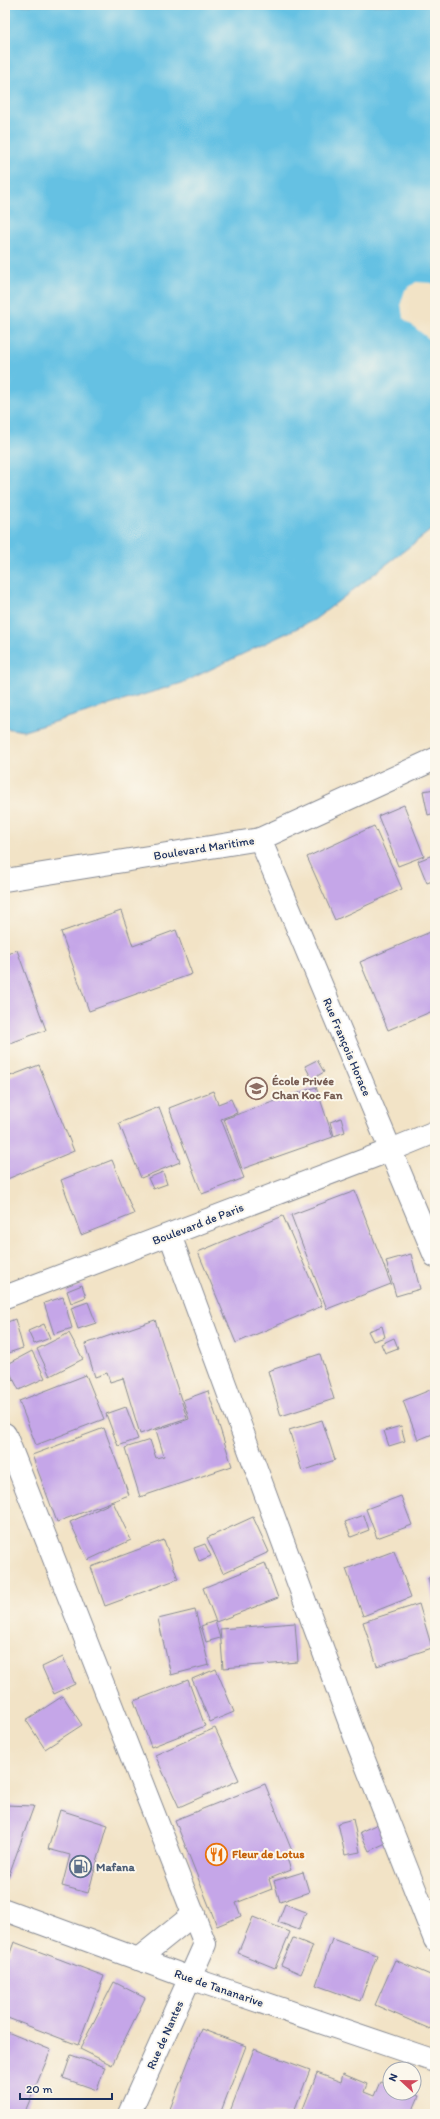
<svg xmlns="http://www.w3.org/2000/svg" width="440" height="2119" font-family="Itim,sans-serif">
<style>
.water{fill:#65c1e3;stroke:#4078a0}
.pier{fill:#f2e3c6}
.building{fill:#c5a6e8}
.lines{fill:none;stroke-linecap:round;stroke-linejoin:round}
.minor-casing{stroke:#868992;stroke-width:24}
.minor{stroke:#fff;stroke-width:22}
.labels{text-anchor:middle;stroke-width:4;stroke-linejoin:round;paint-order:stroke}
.street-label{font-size:12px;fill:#1b2f5e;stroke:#fbf7ec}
.education-label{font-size:12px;font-weight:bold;fill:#785e54;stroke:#fbf7ec;text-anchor:start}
.food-label{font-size:12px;font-weight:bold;fill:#c56008;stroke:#fbf7ec;text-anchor:start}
.service-label{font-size:12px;font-weight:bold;fill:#4e5e75;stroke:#fbf7ec;text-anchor:start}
</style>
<rect width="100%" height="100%" fill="#fbf7ec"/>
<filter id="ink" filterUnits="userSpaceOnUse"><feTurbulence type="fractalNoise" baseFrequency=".025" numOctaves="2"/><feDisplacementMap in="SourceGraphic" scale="8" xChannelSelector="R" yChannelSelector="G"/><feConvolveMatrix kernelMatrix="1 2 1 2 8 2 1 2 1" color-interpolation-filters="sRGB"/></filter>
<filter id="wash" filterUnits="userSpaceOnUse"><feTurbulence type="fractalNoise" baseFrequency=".012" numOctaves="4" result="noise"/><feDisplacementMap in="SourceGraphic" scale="16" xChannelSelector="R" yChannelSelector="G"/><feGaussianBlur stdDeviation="0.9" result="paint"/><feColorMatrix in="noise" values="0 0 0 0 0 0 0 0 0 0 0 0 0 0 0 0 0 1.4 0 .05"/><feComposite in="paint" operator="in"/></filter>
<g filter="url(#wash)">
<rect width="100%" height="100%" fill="#f2e3c6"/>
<!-- water -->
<path class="water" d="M5 5H435V527L314 620 182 683 24 731 5 728Z"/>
<!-- pier -->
<path class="pier" d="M416 282 432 283 435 286V344L403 318 401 303 405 290Z"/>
<g id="blocks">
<!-- building -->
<g class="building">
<path d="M435 789V813L428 815 423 791Z"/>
<path d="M404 805 424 856 398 866 378 816Z"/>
<path d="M374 826 402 889 335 920 307 857Z"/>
<path d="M435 854V880L427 883 418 861Z"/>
<path d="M121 911 133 946 176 930 192 974 89 1011 61 932Z"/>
<path d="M435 930V1010L388 1030 360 962Z"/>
<path d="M17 950 46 1030 5 1045V955Z"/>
<path d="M317 1060 324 1072 312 1079 305 1066Z"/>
<path d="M39 1065 74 1151 5 1180V1078Z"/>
<path d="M316 1087 333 1137 242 1169 224 1119Z"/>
<path d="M213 1091 218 1104 231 1099 237 1113 221 1119 244 1178 202 1194 169 1108Z"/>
<path d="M159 1107 180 1162 141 1178 119 1123Z"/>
<path d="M341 1118 345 1132 334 1136 330 1122Z"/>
<path d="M112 1160 134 1214 81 1235 61 1180Z"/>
<path d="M163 1172 167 1184 153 1189 148 1178Z"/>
<path d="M355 1191 391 1284 327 1309 291 1215Z"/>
<path d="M283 1216 322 1306 236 1343 198 1252Z"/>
<path d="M411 1254 420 1289 396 1296 386 1261Z"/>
<path d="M82 1285 86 1297 71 1303 67 1291Z"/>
<path d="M63 1297 72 1328 54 1334 44 1303Z"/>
<path d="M88 1302 96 1323 78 1329 71 1308Z"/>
<path d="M15 1319 23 1348 5 1354V1323Z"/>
<path d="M155 1320 187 1418 140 1434 123 1378 110 1382 107 1373 95 1377 85 1344Z"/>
<path d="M44 1324 50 1338 34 1344 28 1331Z"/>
<path d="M382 1326 385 1337 373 1341 368 1331Z"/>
<path d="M69 1333 83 1359 50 1376 37 1349Z"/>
<path d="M394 1338 398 1348 385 1353 381 1344Z"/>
<path d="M32 1351 45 1378 19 1390 6 1365Z"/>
<path d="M320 1354 334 1399 281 1416 268 1371Z"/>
<path d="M86 1375 104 1419 36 1445 19 1401Z"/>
<path d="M435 1388V1433L418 1440 403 1401Z"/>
<path d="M208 1391 232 1466 140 1497 125 1448 150 1440 156 1458 164 1456 156 1430 189 1419 183 1400Z"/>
<path d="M126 1407 138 1439 118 1446 106 1414Z"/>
<path d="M322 1420 335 1460 302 1471 289 1430Z"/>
<path d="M401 1426 405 1441 389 1446 384 1431Z"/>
<path d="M104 1428 129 1495 57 1522 32 1455Z"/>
<path d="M401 1496 412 1525 377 1538 366 1509Z"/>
<path d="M113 1502 131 1540 88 1560 70 1522Z"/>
<path d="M364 1515 369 1530 351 1537 345 1522Z"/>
<path d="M253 1517 269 1552 223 1573 207 1538Z"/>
<path d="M164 1540 178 1579 105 1606 91 1567Z"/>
<path d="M205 1544 211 1556 199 1561 194 1548Z"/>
<path d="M394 1551 411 1597 363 1616 346 1569Z"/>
<path d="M265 1563 278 1598 216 1622 203 1588Z"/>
<path d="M435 1577V1605H434L428 1578Z"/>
<path d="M419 1604 432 1648 377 1666 363 1622Z"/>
<path d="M195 1610 209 1665 171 1675 158 1619Z"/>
<path d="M215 1621 220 1638 206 1642 201 1626Z"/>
<path d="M295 1623 298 1662 223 1668 220 1629Z"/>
<path d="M63 1657 75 1684 54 1694 42 1667Z"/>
<path d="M216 1669 234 1712 210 1722 192 1679Z"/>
<path d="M188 1680 205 1726 151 1747 134 1701Z"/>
<path d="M63 1696 82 1725 45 1749 26 1720Z"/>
<path d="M215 1728 239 1780 179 1807 155 1755Z"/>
<path d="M265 1784 292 1851 285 1853 291 1870 269 1879 272 1889 236 1903 241 1916 217 1926 175 1820Z"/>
<path d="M5 1805 34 1806 7 1880 5 1879Z"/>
<path d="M60 1810 108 1825 88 1893 62 1886 70 1855 48 1849Z"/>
<path d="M353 1819 360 1852 345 1855 338 1823Z"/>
<path d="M380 1823 388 1842 369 1851 360 1832Z"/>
<path d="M303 1872 309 1892 280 1902 274 1881Z"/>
<path d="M285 1904 306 1912 299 1930 278 1922Z"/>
<path d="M253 1917 290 1932 275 1968 238 1953Z"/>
<path d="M293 1938 313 1946 301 1974 281 1965Z"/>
<path d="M332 1939 377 1955 360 2001 316 1985Z"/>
<path d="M14 1942 104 1976 78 2045 5 2017V1951L10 1953Z"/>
<path d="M395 1960 435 1977V2018L430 2029 375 2005Z"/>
<path d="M114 1982 145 1998 112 2065 80 2049Z"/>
<path d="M201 2029 246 2046 220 2114H168Z"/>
<path d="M5 2031 51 2050 24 2114H5Z"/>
<path d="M254 2049 310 2070 293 2114H229Z"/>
<path d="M71 2055 105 2067 97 2090 63 2078Z"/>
<path d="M317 2073 341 2082 343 2074 367 2084 364 2092 374 2096 380 2082 390 2085V2093H410L419 2096 413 2110 423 2114H301Z"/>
</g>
</g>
</g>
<g filter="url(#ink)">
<use href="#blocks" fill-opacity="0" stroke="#868992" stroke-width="1"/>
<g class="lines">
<defs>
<g id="minor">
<path d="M260 839 435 1256"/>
<path d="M5 880 260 839 435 759"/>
<path d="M170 1235 355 1737 435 1940"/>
<path d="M5 1297 391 1150 435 1132"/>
<path d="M5 1434 205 1944 129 2114"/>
<path d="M5 1910 190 1978 435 2061"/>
<path d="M138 1959 194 1914"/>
</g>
</defs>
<!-- minor casing -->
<use href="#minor" class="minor-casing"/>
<!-- minor -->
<use href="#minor" class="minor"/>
</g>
</g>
<!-- icons -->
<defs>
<symbol id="school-ring" viewBox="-11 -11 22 22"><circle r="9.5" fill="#fbf7ec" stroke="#8d6e63" stroke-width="1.5"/><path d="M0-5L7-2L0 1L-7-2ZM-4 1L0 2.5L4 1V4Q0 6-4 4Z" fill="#8d6e63"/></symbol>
<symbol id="restaurant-ring" viewBox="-11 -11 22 22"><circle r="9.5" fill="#fbf7ec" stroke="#e8710a" stroke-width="1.5"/><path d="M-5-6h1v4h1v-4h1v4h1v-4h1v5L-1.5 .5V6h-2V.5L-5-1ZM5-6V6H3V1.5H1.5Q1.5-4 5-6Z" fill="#e8710a"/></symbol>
<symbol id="fuel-ring" viewBox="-11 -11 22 22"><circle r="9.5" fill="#fbf7ec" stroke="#5c6f8a" stroke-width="1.5"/><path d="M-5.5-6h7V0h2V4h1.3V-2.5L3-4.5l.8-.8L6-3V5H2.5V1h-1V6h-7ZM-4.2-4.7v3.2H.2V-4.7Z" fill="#5c6f8a"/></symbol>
</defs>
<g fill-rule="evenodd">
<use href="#school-ring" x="244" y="1076" width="25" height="25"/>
<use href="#restaurant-ring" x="204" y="1842" width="25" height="25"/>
<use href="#fuel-ring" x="68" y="1854" width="25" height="25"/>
</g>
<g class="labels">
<!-- street labels -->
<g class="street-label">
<text transform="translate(204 848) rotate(-9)" y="4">Boulevard Maritime</text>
<text transform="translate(347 1047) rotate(67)" y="4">Rue François Horace</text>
<text transform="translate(198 1224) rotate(-21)" y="4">Boulevard de Paris</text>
<text transform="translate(219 1988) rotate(19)" y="4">Rue de Tananarive</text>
<text transform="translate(165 2035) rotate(-66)" y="4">Rue de Nantes</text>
</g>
<!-- education labels -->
<g class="education-label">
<text x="272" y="1085">École Privée<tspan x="272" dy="14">Chan Koc Fan</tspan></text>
</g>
<!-- food labels -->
<g class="food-label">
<text x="232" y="1858">Fleur de Lotus</text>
</g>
<!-- service labels -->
<g class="service-label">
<text x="96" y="1871">Mafana</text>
</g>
</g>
<!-- margin -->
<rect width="440" height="2119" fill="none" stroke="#fbf7ec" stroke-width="20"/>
<!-- north arrow -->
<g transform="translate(402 2081) rotate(292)"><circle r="19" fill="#fbf7ec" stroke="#a1a7b3"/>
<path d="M0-3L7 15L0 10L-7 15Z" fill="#d1495b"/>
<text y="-6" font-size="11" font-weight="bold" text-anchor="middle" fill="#1b2f5e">N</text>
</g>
<!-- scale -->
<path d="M20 2093v6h92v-6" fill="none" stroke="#1b2f5e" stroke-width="2"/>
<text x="26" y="2093" font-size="12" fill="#1b2f5e" stroke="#fbf7ec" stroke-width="3" paint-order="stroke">20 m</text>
</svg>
